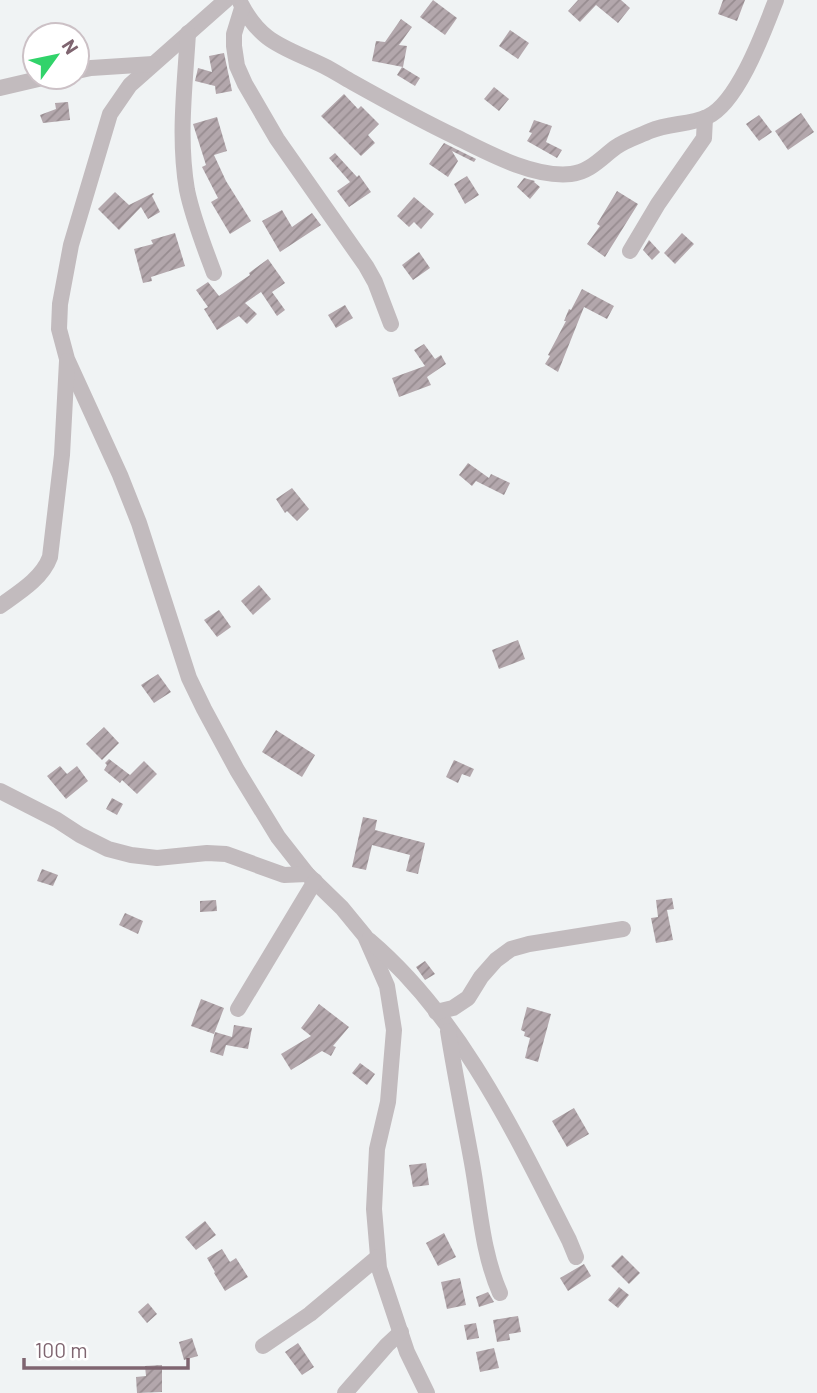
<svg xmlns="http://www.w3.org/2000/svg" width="817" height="1393" font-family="Barlow,sans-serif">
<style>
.building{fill:url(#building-hatch)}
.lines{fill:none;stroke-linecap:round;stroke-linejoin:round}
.minor{stroke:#c2bbbe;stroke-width:16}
</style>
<defs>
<pattern id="building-hatch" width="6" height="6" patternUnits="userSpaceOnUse" patternTransform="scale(1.75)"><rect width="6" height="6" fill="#b3a7ac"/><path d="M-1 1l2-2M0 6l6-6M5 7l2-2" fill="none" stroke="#978c90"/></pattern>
</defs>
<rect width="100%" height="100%" fill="#f0f3f4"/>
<!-- building -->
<g class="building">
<path d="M433 0 457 18 445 35 420 17Z"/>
<path d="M578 0H621L630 8 618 23 596 5 580 22 568 11Z"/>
<path d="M723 0H745L737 21 718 14Z"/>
<path d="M401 19 412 27 399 45 407 46 403 67 372 61 376 41 385 42Z"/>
<path d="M510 30 529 43 518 59 499 46Z"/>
<path d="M224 53 232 91 216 94 215 86 195 81 198 68 212 72 209 56Z"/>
<path d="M402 67 420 78 415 86 397 75Z"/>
<path d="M494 87 509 99 499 111 484 99Z"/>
<path d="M344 94 358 109 361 106 379 124 368 135 375 143 361 156 321 116Z"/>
<path d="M68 102 70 120 43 123 40 115 56 109 55 103Z"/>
<path d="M801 113 814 132 788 150 775 131Z"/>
<path d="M759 115 772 132 759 141 746 124Z"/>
<path d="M217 117 227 151 214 155 226 181 251 221 230 234 211 202 218 198 202 167 206 165 193 124Z"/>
<path d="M534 120 552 126 546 142 562 150 557 158 527 141 532 133 529 132Z"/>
<path d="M444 143 476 159 474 162 452 151 458 161 448 177 429 164Z"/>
<path d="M335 153 357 177 359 175 371 192 349 207 337 191 350 182 329 158Z"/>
<path d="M467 176 479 195 465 204 454 184Z"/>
<path d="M524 178 535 181 534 182 540 187 530 199 517 187Z"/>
<path d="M617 191 638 204 605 257 587 244 600 226 597 224Z"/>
<path d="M115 192 129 205 153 193 154 194 152 196 160 212 148 219 141 207 119 230 98 209Z"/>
<path d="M414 197 434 214 421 229 414 222 409 227 397 216Z"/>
<path d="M282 210 292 227 312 213 321 225 280 252 262 221Z"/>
<path d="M175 233 185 266 151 277 152 281 143 283 134 249 153 244 151 240Z"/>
<path d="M682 233 694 244 675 264 664 253Z"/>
<path d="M649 240 660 252 652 260 643 250Z"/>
<path d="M419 252 430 268 413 280 402 265Z"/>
<path d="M268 259 285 283 272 292 285 310 277 316 261 292 245 303 257 314 247 324 239 316 217 330 204 309 208 307 196 290 208 282 219 296 250 275 249 273Z"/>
<path d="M582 289 614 306 607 319 584 307 558 372 545 364 550 356 548 355 566 321H564L569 309 571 310Z"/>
<path d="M345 305 353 318 336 328 328 315Z"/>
<path d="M424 344 435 359 441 355 446 364 427 377 431 385 399 397 392 378 425 366 414 350Z"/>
<path d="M468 463 489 478 491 474 510 483 504 495 476 481 472 486 459 475Z"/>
<path d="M292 488 309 509 297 521 287 511 285 513 276 499Z"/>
<path d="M259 585 271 599 253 615 241 601Z"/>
<path d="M219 610 231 627 217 637 204 620Z"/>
<path d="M518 640 525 659 499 669 492 650Z"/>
<path d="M158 674 171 692 154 703 141 685Z"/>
<path d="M104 727 119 743 102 760 86 744Z"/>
<path d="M276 730 315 755 302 777 262 752Z"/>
<path d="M109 759 130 775 144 761 157 774 137 794 122 780 120 783 104 770 107 765 105 763Z"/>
<path d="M454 760 474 769 470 777 462 774 458 783 446 777Z"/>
<path d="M60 766 67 774 77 766 88 781 66 799 47 776Z"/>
<path d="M112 798 123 804 117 815 106 809Z"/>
<path d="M363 817 377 820 375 830 425 843 418 874 406 871 410 855 372 845 366 870 352 867Z"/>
<path d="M42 869 58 875 53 886 37 881Z"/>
<path d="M672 898 674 909 667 910 673 940 656 943 651 918 658 917 656 900Z"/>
<path d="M216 900 217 911 200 912V901Z"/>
<path d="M125 913 143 921 138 934 119 925Z"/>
<path d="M425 961 435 974 425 980 416 967Z"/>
<path d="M201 999 224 1008 214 1034 191 1026Z"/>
<path d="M319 1004 349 1027 333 1046 336 1047 331 1056 322 1051 291 1070 281 1054 311 1036 301 1028Z"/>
<path d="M527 1007 551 1014 538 1062 525 1058 530 1038 524 1036 525 1032 521 1030Z"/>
<path d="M234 1025 252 1028 248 1049 226 1045 223 1056 210 1052 215 1032 232 1037Z"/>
<path d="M360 1063 375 1074 367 1085 352 1073Z"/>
<path d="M574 1108 589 1134 567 1147 552 1121Z"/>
<path d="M426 1163 429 1185 413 1187 409 1165Z"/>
<path d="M205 1221 216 1235 196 1250 185 1237Z"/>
<path d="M444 1233 456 1257 438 1266 426 1243Z"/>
<path d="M222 1249 230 1262 236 1258 248 1277 225 1291 214 1273 215 1272 207 1258Z"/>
<path d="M622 1255 640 1273 629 1284 611 1266Z"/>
<path d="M584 1264 591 1276 568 1291 560 1278Z"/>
<path d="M460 1278 466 1305 447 1309 441 1282Z"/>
<path d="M619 1287 629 1295 618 1308 608 1300Z"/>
<path d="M488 1292 494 1302 479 1307 476 1297Z"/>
<path d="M148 1303 157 1314 147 1323 138 1312Z"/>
<path d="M518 1316 521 1332 509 1334 510 1340 497 1342 493 1320Z"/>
<path d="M476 1323 479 1338 467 1340 464 1325Z"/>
<path d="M192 1338 198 1356 184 1360 179 1342Z"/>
<path d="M298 1343 314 1367 302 1375 285 1352Z"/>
<path d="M494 1348 499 1368 480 1372 476 1352Z"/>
<path d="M162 1365V1392L137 1393 136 1377 146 1376 145 1366Z"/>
</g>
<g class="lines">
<!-- minor -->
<g class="minor">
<path d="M226 0 130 85 110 114 71 245 60 304 59 329 67 359 120 475 139 523 189 678 204 709 237 770 278 837 307 874 342 908 365 936 387 986 394 1030 388 1102 377 1149 374 1209 379 1268 407 1352 427 1393"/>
<path d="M239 0C260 44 285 47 324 66 334 71 343 77 352 82 386 101 420 120 456 137 488 153 534 178 571 174 590 172 602 157 616 147 626 140 639 136 650 131 668 123 689 125 707 117 738 103 764 31 776 0"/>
<path d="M242 8 234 34V46L237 66 245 84 277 139 366 266 375 282 391 324"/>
<path d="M188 33C185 85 178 138 187 190 193 219 204 246 214 273"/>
<path d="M77 71 91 68 153 64"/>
<path d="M0 88 47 77"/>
<path d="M630 251 658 204 704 138 705 118"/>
<path d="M0 606C18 593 42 579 50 557L62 455 67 361"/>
<path d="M0 791 57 820 80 835 108 849 131 855 157 858 207 853 226 854 284 875 307 874"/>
<path d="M369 940C462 1019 515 1134 569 1240L576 1257"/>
<path d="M238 1009 315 881"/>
<path d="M436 1012 453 1008 468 998 481 977 496 960 511 949 529 944 623 929"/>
<path d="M448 1031C455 1075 464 1119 472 1163 480 1207 482 1252 500 1293"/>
<path d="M263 1346 310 1314 378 1257"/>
<path d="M345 1393 387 1345 401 1332"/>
</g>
</g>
<!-- north arrow -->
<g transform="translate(56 56) rotate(57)"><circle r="33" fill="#ffffff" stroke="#ccc1c6" stroke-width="2"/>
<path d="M0-5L12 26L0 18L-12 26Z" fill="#31d36a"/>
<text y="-10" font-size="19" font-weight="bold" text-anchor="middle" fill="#7f6570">N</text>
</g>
<!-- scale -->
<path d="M24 1358v10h164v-10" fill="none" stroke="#7f6570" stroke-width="3.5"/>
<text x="35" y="1358" font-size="21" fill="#7f6570" stroke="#ffffff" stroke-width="5" paint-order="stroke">100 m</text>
</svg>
